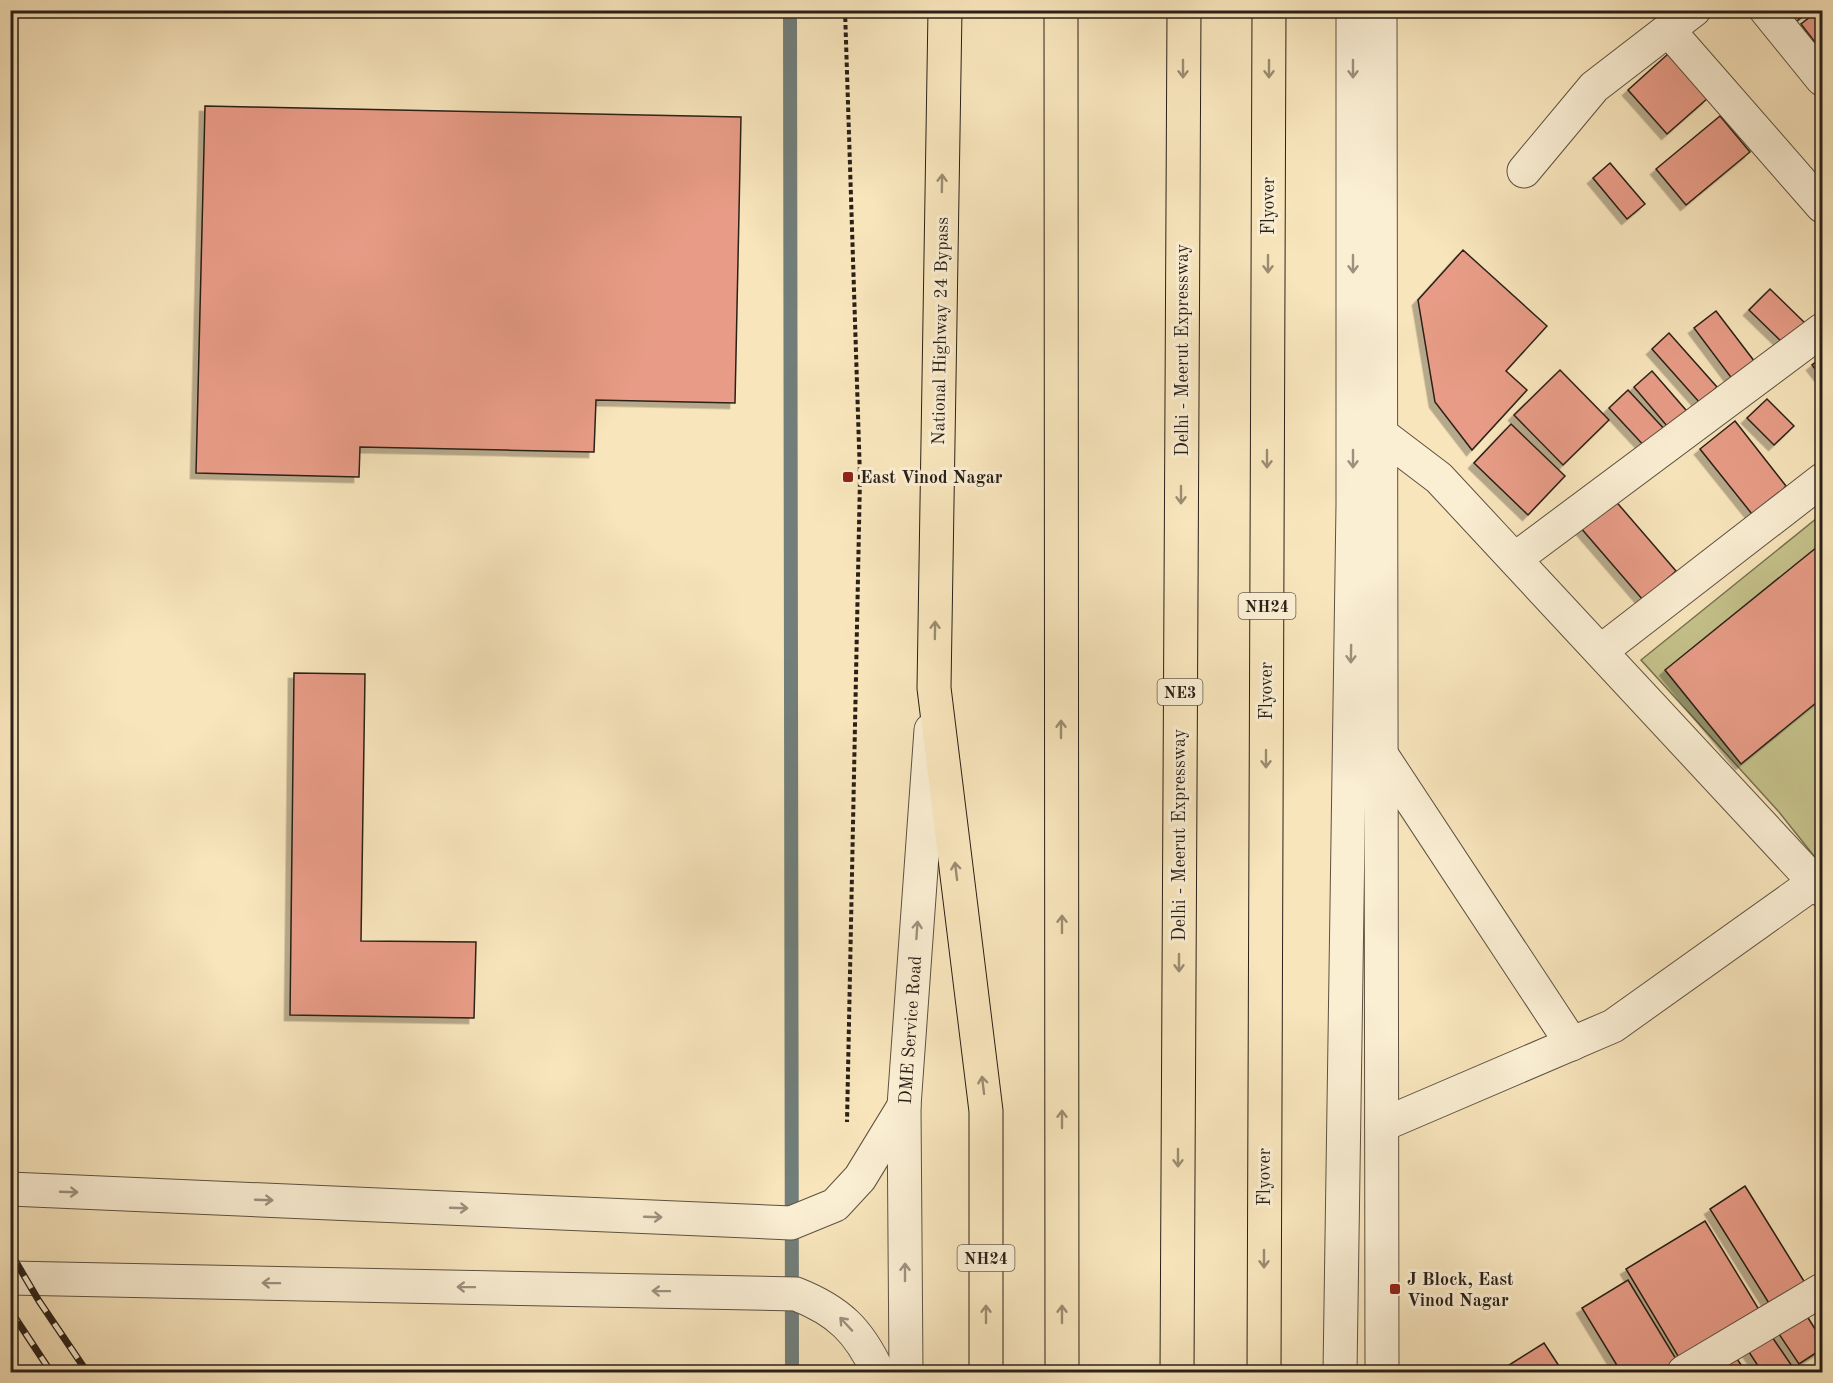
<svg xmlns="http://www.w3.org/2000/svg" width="1833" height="1383" font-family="'Old Standard TT',serif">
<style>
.grass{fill:#c5c28b;stroke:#787152;stroke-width:1.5}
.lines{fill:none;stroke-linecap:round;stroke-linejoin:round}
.stream{stroke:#717e79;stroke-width:14}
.building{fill:#e89c87;stroke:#2a2018;stroke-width:1.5;filter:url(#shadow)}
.minor-casing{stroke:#5e5141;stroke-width:35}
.highway-casing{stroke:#2a2018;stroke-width:35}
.path{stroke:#2a2018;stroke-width:4;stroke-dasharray:4.5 3;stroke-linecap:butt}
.minor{stroke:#faeed3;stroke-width:33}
.highway{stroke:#f8e5bc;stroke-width:33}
.rail-casing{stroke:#2a2018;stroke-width:7}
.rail{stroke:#faeed3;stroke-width:4.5;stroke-dasharray:14;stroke-linecap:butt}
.oneway{stroke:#9b8c72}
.oneway2{stroke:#9c917f}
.poi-dot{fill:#8f2418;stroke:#faeed3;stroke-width:2}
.labels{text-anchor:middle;stroke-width:6;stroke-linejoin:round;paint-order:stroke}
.shield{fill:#faeed3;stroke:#685e50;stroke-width:1.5}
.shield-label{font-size:16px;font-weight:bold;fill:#2a2018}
.street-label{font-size:18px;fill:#2a2018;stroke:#faeed3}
.poi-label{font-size:18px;font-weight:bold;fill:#2a2018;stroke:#faeed3;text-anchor:start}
</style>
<defs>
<filter id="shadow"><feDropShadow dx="-5.5" dy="5.5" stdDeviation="0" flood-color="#0004"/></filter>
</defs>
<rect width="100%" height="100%" fill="#f8e5bc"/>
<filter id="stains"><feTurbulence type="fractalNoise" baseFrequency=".00333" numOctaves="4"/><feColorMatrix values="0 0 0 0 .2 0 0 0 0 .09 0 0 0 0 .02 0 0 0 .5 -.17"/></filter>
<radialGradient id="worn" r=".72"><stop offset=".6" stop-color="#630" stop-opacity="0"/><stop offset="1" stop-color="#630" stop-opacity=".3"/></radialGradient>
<!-- grass -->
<path class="grass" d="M1822 514V866L1779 812 1641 660Z"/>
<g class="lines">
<!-- stream -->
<path class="stream" d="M790 10 792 1372"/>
</g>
<!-- building -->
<g class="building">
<path d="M1777 10H1810L1791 26Z"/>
<path d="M1819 10H1822L1821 50 1801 24Z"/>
<path d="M1668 54 1708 98 1667 134 1628 90Z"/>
<path d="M205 106 741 117 735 403 596 400 594 452 360 447 359 477 196 473Z"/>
<path d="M1720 116 1750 152 1686 205 1656 169Z"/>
<path d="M1610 163 1645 204 1627 219 1593 178Z"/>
<path d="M1463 250 1547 326 1506 371 1527 390 1472 450 1435 402 1418 300Z"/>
<path d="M1770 289 1807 325 1786 346 1749 310Z"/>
<path d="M1716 311 1758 366 1736 384 1694 328Z"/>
<path d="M1669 333 1717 387 1700 403 1652 349Z"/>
<path d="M1822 357V378L1812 365Z"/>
<path d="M1560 370 1609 420 1563 465 1514 415Z"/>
<path d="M1652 371 1692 417 1673 433 1634 387Z"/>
<path d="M1628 390 1667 432 1648 450 1609 408Z"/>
<path d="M1767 399 1794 426 1774 445 1747 418Z"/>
<path d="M1735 421 1786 486 1756 519 1700 449Z"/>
<path d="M1511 424 1565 476 1528 515 1474 463Z"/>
<path d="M1613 498 1676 571 1643 600 1580 527Z"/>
<path d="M1822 543V698L1741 764 1665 670Z"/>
<path d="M294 673 365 674 361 941 476 942 474 1018 290 1015Z"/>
<path d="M1745 1186 1807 1286 1772 1308 1710 1209Z"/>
<path d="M1705 1221 1761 1313 1681 1361 1626 1269Z"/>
<path d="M1628 1280 1679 1364 1665 1372H1621L1582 1308Z"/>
<path d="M1805 1313 1822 1340V1349L1799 1364 1777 1331Z"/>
<path d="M1770 1334 1796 1372H1762L1747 1349Z"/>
<path d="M1544 1343 1563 1372H1498Z"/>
<path d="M1737 1359 1746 1372H1716Z"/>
</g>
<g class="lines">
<defs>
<g id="minor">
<path d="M1380 10 1382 1372"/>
<path d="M1766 10 1822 79"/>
<path d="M1670 32 1822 206"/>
<path d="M1524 171 1594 87 1694 10"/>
<path d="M1381 434 1439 478 1822 890"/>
<path d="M1515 559 1822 330"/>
<path d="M1601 651 1822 480"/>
<path d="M1381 754 1572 1044"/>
<path d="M1382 1125 1613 1026 1815 882"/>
<path d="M10 1189 791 1223 835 1205 860 1178 904 1106"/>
<path d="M10 1278 796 1294C839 1311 859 1331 878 1372"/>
<path d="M906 1372 904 1106 931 730"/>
<path d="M1340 1372 1353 505V10"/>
<path d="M1684 1372 1822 1290"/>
</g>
<g id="highway">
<path d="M945 10 934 688 986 1111V1372"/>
<path d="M1061 10 1062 1372"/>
<path d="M1177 1372 1184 10"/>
<path d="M1264 1372 1269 10"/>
</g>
</defs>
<!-- minor casing -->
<use href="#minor" class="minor-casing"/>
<!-- highway casing -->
<use href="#highway" class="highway-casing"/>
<!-- path -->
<path class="path" d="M845 10 860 477 847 1122"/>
<!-- minor -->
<use href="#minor" class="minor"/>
<!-- highway -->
<use href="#highway" class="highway"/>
<defs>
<g id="rail">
<path d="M10 1252 39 1301 87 1372"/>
<path d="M10 1310 51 1372"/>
</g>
</defs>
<!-- rail casing -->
<use href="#rail" class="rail-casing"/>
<!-- rail -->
<use href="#rail" class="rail"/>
</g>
<!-- one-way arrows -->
<defs><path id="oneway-shaft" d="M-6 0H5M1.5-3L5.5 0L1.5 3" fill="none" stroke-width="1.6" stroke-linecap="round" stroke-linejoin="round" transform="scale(1.5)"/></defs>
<g class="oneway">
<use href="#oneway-shaft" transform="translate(1183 69) rotate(90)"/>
<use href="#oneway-shaft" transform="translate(1269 69) rotate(90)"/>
<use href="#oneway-shaft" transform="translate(942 183) rotate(-89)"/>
<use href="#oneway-shaft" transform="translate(1268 264) rotate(90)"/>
<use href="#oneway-shaft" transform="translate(1267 459) rotate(90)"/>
<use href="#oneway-shaft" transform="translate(1181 495) rotate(90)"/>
<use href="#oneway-shaft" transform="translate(935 630) rotate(-89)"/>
<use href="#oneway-shaft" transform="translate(1061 729) rotate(-90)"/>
<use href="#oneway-shaft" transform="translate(1266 759) rotate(90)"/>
<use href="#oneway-shaft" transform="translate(956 871) rotate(-97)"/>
<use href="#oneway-shaft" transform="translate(1062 924) rotate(-90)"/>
<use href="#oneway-shaft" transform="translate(1179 963) rotate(90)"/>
<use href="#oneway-shaft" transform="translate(983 1085) rotate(-97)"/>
<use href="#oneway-shaft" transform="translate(1062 1119) rotate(-90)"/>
<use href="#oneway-shaft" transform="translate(1178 1158) rotate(90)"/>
<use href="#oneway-shaft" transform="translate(1264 1259) rotate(90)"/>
<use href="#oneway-shaft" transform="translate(986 1314) rotate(-90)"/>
<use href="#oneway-shaft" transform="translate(1062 1314) rotate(-90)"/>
</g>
<g class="oneway2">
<use href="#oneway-shaft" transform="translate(1353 69) rotate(90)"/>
<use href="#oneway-shaft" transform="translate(1353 264) rotate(90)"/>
<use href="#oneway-shaft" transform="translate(1353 459) rotate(90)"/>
<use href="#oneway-shaft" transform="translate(1351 654) rotate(91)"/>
<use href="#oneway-shaft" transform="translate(917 930) rotate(-86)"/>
<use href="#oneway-shaft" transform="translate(69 1192) rotate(2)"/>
<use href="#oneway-shaft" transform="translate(264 1200) rotate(2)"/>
<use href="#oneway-shaft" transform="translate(459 1208) rotate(2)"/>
<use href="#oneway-shaft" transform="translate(653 1217) rotate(2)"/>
<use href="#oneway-shaft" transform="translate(905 1272) rotate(-90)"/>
<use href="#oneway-shaft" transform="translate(271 1283) rotate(-179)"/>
<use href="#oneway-shaft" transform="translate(466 1287) rotate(-179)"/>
<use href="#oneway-shaft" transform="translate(661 1291) rotate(-179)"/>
<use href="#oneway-shaft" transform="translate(846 1324) rotate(-133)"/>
</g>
<!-- markers -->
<g class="poi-dot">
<rect x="842" y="471" width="12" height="12" rx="3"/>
<rect x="1389" y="1283" width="12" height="12" rx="3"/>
</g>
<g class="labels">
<!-- shield labels -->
<g class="shield">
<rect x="1238.5" y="593" width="57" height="26" rx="4.5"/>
<rect x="1157.5" y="679" width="45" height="26" rx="4.5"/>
<rect x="957.5" y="1245" width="57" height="26" rx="4.5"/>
</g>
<g class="shield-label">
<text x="1267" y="612">NH24</text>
<text x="1180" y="698">NE3</text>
<text x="986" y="1264">NH24</text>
</g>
<!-- street labels -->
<g class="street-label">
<text transform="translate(1268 206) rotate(-90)" y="6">Flyover</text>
<text transform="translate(940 331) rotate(-89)" y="6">National Highway 24 Bypass</text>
<text transform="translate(1182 350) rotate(-90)" y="6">Delhi - Meerut Expressway</text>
<text transform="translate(1266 691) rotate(-90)" y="6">Flyover</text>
<text transform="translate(1179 835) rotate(-90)" y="6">Delhi - Meerut Expressway</text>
<text transform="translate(910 1030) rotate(-86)" y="6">DME Service Road</text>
<text transform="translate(1264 1177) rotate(-90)" y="6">Flyover</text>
</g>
<!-- poi labels -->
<g class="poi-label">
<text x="860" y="483">East Vinod Nagar</text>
<text x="1407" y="1285">J Block, East<tspan x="1407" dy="21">Vinod Nagar</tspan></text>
</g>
</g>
<!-- margin -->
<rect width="1833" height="1383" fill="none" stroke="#f8e5bc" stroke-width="36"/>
<rect x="12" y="12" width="1809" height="1359" fill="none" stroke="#2a2018" stroke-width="3"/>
<rect x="18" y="18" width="1797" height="1347" fill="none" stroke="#2a2018" stroke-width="1.5"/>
<rect width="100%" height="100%" filter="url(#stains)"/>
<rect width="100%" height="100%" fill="url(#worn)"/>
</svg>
